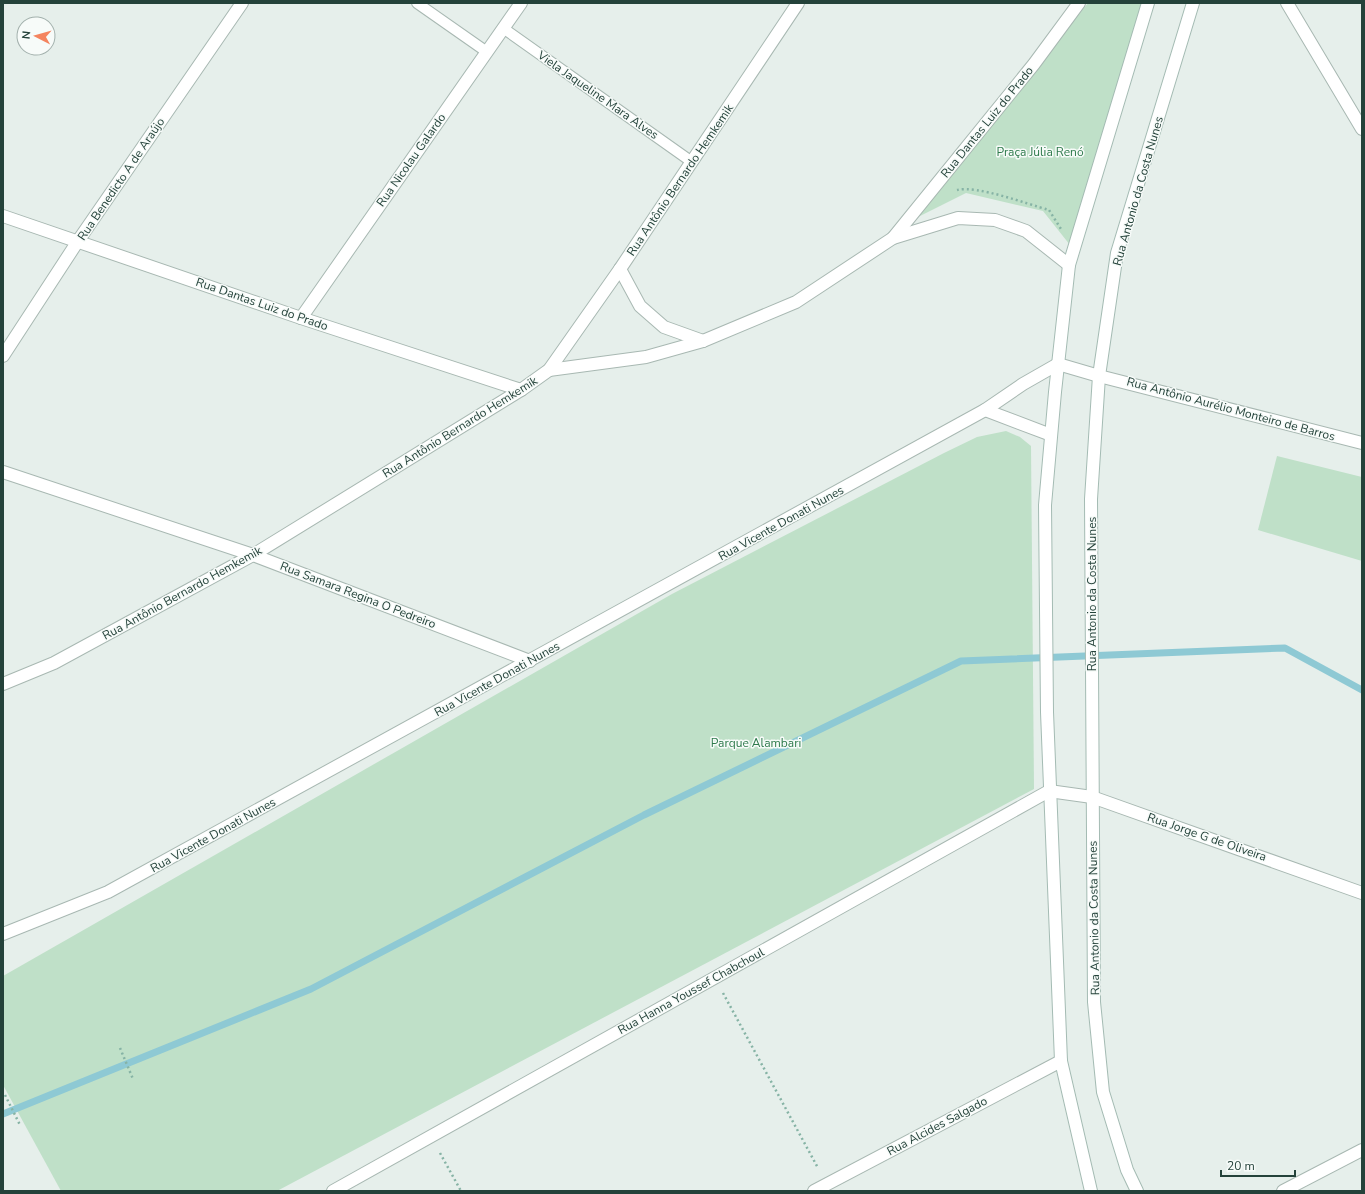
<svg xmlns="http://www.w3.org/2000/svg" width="1365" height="1194" font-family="'Nunito Sans',sans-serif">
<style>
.green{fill:#bfe0c8}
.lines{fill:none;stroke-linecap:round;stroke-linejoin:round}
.stream{stroke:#8ec9d4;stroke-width:7}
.lane-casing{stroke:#a8b8b2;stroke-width:12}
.street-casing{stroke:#a8b8b2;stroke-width:14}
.secondary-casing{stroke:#a4bbb3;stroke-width:14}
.path{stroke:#86b3a5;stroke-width:2.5;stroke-dasharray:2 3;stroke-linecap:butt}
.lane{stroke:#fff;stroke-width:10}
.street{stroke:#fff;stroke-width:12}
.secondary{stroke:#fff;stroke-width:12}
.labels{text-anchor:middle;stroke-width:3;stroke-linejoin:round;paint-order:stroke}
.street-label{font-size:12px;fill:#24423a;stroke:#f7fbf9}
.park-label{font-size:12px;fill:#2d7a4b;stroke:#f7fbf9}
</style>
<rect width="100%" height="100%" fill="#e6efeb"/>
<!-- green -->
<g class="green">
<path d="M1088 3H1146L1070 245 1043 211 966 193 912 220Z"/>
<path d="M1006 431 1020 437 1031 446 1034 789 277 1191H61L3 1085V976L672 594 944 453 977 437Z"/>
<path d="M1277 456 1362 477V561L1258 530Z"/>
</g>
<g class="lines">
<!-- stream -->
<path class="stream" d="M3 1114 311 989 644 815 961 661 1285 648 1362 690"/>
<defs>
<g id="lane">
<path d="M417 3 487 52"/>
<path d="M503 28 692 162"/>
</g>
<g id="street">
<path d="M1287 3 1362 129"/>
<path d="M3 216 301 318 521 390"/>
<path d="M893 238 1034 64 1079 3"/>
<path d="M620 269 640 306 664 327 703 341"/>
<path d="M301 318 521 3"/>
<path d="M3 356 78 241 242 3"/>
<path d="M549 370 646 357 703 341 796 302 893 238 958 218 995 220 1026 231 1069 265"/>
<path d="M1051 435 985 410 1023 384 1058 364 1099 376 1362 443"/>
<path d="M3 472 253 555 530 661"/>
<path d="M3 684 54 663 253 555 521 390 549 370 620 269 798 3"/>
<path d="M3 934 108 892 985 410"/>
<path d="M333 1191 1049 791 1092 797 1362 893"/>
<path d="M814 1191 1061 1061"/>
<path d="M1283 1191 1362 1150"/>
</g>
<g id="secondary">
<path d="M1091 1191 1061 1061 1047 712 1045 505 1055 392 1069 265 1148 3"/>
<path d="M1137 1191 1127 1170 1103 1092 1094 1002 1091 499 1099 376 1117 253 1193 3"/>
</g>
</defs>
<!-- lane casing -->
<use href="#lane" class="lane-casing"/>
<!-- street casing -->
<use href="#street" class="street-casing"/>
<!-- secondary casing -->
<use href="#secondary" class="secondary-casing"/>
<!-- path -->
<g class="path">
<path d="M957 190C977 185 1027 204 1049 210L1061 229"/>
<path d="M723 993 818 1168"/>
<path d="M120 1048 133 1079"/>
<path d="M5 1095 20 1125"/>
<path d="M440 1153 461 1191"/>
</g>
<!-- lane -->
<use href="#lane" class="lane"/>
<!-- street -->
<use href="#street" class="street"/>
<!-- secondary -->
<use href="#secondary" class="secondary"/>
</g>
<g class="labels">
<!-- street labels -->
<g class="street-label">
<text transform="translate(598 95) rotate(35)" y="4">Viela Jaqueline Mara Alves</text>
<text transform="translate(987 122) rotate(-51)" y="4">Rua Dantas Luiz do Prado</text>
<text transform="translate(411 160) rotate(-55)" y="4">Rua Nicolau Galardo</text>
<text transform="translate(121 179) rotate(-56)" y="4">Rua Benedicto A de Araújo</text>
<text transform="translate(680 180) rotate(-56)" y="4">Rua Antônio Bernardo Hemkemik</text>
<text transform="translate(1138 191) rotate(-74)" y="4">Rua Antonio da Costa Nunes</text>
<text transform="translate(262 304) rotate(19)" y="4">Rua Dantas Luiz do Prado</text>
<text transform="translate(1231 409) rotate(15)" y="4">Rua Antônio Aurélio Monteiro de Barros</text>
<text transform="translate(460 427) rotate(-32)" y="4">Rua Antônio Bernardo Hemkemik</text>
<text transform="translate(781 523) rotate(-29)" y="4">Rua Vicente Donati Nunes</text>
<text transform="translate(182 593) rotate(-29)" y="4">Rua Antônio Bernardo Hemkemik</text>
<text transform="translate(1092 594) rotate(-90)" y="4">Rua Antonio da Costa Nunes</text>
<text transform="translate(358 595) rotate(21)" y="4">Rua Samara Regina O Pedreiro</text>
<text transform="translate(497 679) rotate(-29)" y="4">Rua Vicente Donati Nunes</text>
<text transform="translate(213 835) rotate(-29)" y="4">Rua Vicente Donati Nunes</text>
<text transform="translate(1207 837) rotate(19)" y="4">Rua Jorge G de Oliveira</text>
<text transform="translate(1094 918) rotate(-91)" y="4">Rua Antonio da Costa Nunes</text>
<text transform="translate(691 991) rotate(-29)" y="4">Rua Hanna Youssef Chabchoul</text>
<text transform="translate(937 1126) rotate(-28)" y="4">Rua Alcides Salgado</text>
</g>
<!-- park labels -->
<g class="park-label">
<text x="1040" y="156">Praça Júlia Renó</text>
<text x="756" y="747">Parque Alambari</text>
</g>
</g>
<!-- border -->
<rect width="1365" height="1194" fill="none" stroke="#24423a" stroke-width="8"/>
<!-- north arrow -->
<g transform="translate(36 36) rotate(276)"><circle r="19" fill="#f7fbf9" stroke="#a3b1ad"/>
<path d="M0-3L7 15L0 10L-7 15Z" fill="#f4845f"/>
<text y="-6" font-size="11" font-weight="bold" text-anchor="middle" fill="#24423a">N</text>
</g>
<!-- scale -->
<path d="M1221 1170v6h74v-6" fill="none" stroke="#24423a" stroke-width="2"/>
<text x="1227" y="1170" font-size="12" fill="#24423a" stroke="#f7fbf9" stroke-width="3" paint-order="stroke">20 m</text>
</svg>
